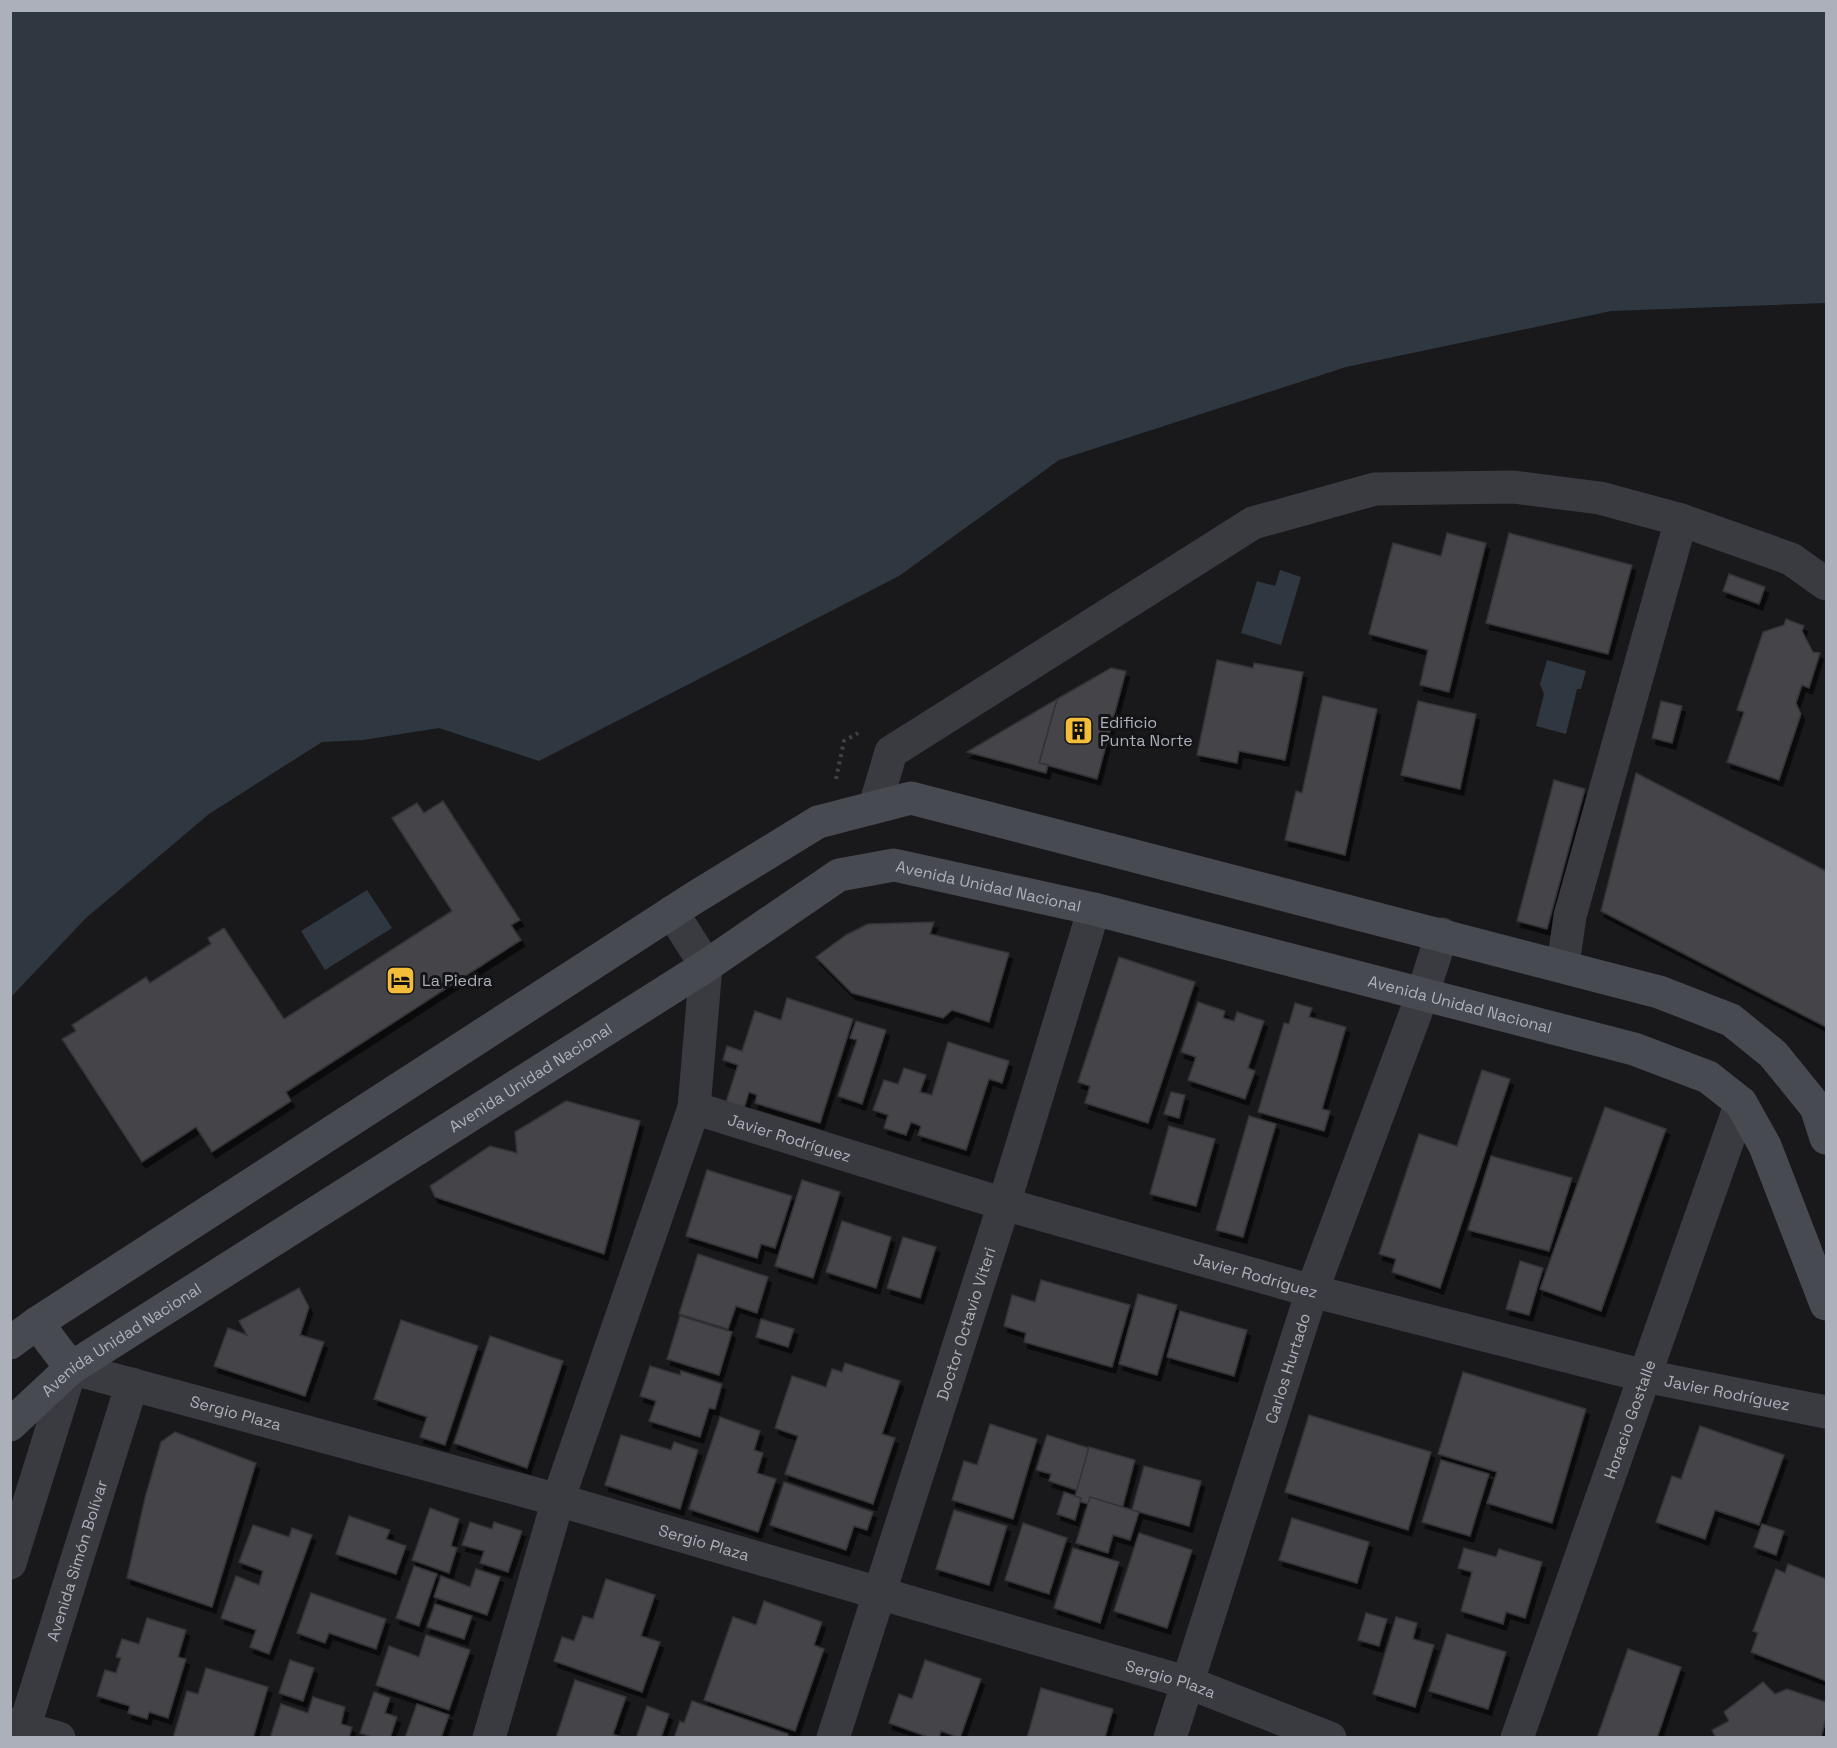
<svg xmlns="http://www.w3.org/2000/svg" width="1837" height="1748" font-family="'Space Grotesk',sans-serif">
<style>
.water{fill:#2f3840}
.building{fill:#444449;stroke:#343338;stroke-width:1.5;filter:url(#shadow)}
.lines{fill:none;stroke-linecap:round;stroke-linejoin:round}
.path{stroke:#404248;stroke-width:4;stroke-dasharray:3 4.5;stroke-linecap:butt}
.minor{stroke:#3a3b41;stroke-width:33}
.tertiary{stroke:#3a3b41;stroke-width:33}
.secondary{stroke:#484a51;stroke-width:33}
.labels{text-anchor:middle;stroke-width:6;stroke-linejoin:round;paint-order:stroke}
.poi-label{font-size:16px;fill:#acb0bb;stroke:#141417;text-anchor:start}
.street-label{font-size:16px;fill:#acb0bb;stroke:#141417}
</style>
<defs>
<filter id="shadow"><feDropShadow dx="3.5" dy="6" stdDeviation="0" flood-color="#0009"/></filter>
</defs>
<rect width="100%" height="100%" fill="#19191c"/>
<!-- water -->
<g class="water">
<path d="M11 10 1826 11V303L1611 311 1346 367 1059 460 899 576 539 761 439 728 363 740 322 742 209 814 86 918 11 997Z"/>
<path d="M1280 570 1301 577 1281 645 1241 633 1257 581 1275 586Z"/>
<path d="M1547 660 1586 671 1581 689H1577L1566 734 1536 726 1544 694 1540 684Z"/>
<path d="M367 890 392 928 325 970 301 931Z"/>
</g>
<!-- building -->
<g class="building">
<path d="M1447 533 1486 543 1449 692 1420 685 1428 650 1369 634 1393 543 1441 556Z"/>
<path d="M1509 533 1632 565 1608 654 1486 623Z"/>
<path d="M1729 574 1765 587 1759 604 1723 591Z"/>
<path d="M1786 619 1804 626 1802 631 1813 652 1820 653 1809 688 1802 685 1796 703 1801 714 1779 780 1727 762 1744 712 1737 710 1763 632 1784 625Z"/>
<path d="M1217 660 1253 668 1254 663 1303 672 1285 760 1239 751 1237 763 1197 755Z"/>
<path d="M1111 668 1126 671 1097 779 1039 763 1057 699Z"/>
<path d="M1323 696 1377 709 1345 855 1285 840 1296 791 1302 793Z"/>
<path d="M1057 699 1039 763 1048 765 1046 773 967 752Z"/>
<path d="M1418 701 1476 714 1460 789 1401 775Z"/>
<path d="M1661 701 1682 706 1672 743 1652 738Z"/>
<path d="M1636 773 1826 871V1027L1601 911Z"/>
<path d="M1554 780 1585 789 1547 929 1517 921Z"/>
<path d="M443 801 520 920 511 925 521 940 286 1092 291 1101 212 1152 196 1127 142 1162 62 1039 76 1031 72 1025 146 977 150 983 211 944 208 938 224 928 284 1019 452 911 392 818 417 803 424 813Z"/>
<path d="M934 922 930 934 1009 953 989 1022 952 1010 943 1018 852 993 816 957 846 935 868 924Z"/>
<path d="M1119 957 1195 982 1148 1123 1085 1103 1090 1086 1078 1082Z"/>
<path d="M787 998 853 1019 820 1123 755 1103 757 1095 749 1092 744 1108 726 1102 738 1065 723 1060 727 1046 742 1051 755 1011 781 1020Z"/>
<path d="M1198 1002 1225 1011 1223 1018 1234 1021 1237 1012 1264 1021 1248 1068 1255 1071 1245 1099 1188 1080 1196 1057 1181 1052Z"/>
<path d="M1295 1003 1312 1008 1309 1017 1346 1027 1322 1109 1330 1111 1324 1131 1258 1112 1284 1023 1289 1024Z"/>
<path d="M856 1021 886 1030 862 1104 838 1096 857 1040 850 1038Z"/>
<path d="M948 1042 1009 1061 1002 1083 989 1079 966 1150 918 1135 921 1126 911 1122 906 1135 884 1128 888 1115 873 1110 884 1080 898 1084 904 1068 926 1075 920 1092 932 1095Z"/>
<path d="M1482 1070 1510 1079 1440 1288 1392 1272 1396 1259 1379 1254 1419 1134 1457 1146Z"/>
<path d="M1171 1092 1185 1095 1179 1118 1164 1114Z"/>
<path d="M566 1101 640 1121 604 1254 435 1197 430 1186 490 1146 517 1153 515 1132Z"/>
<path d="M1605 1107 1666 1129 1601 1311 1540 1289Z"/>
<path d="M1249 1116 1276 1124 1243 1237 1216 1230Z"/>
<path d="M1169 1126 1215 1139 1196 1206 1150 1194Z"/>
<path d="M1491 1156 1572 1178 1549 1251 1468 1230Z"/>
<path d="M707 1170 792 1196 775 1248 761 1244 757 1258 686 1236Z"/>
<path d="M802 1180 840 1192 813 1278 775 1266Z"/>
<path d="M842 1221 891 1237 876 1288 826 1272Z"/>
<path d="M903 1237 936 1247 920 1298 887 1288Z"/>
<path d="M698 1254 768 1277 757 1313 736 1306 728 1329 679 1314Z"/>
<path d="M1520 1261 1543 1268 1529 1315 1506 1309Z"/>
<path d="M1041 1280 1130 1305 1112 1367 1024 1342 1026 1333 1004 1326 1012 1295 1035 1302Z"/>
<path d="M299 1288 309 1307 300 1335 324 1342 305 1396 214 1366 228 1328 247 1335 239 1321Z"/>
<path d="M1138 1294 1177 1305 1157 1375 1119 1364Z"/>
<path d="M1180 1311 1247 1330 1234 1376 1167 1357Z"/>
<path d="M680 1316 732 1332 719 1375 667 1359Z"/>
<path d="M761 1319 794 1329 788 1347 756 1337Z"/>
<path d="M401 1320 478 1346 445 1445 420 1437 427 1417 374 1399Z"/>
<path d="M490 1336 563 1361 527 1468 454 1443Z"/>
<path d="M845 1363 900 1381 882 1434 895 1438 873 1504 785 1474 798 1436 775 1428 792 1376 826 1387 832 1369 842 1372Z"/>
<path d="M650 1366 680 1375 681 1371 722 1384 715 1409 709 1408 700 1437 649 1421 656 1401 640 1396Z"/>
<path d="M1463 1372 1586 1409 1552 1523 1487 1503 1497 1472 1438 1454Z"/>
<path d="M1309 1415 1431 1452 1408 1530 1285 1492Z"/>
<path d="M720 1417 760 1431 754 1450 763 1453 757 1473 776 1479 758 1532 689 1509Z"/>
<path d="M990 1424 1037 1439 1013 1519 952 1500 964 1461 977 1465Z"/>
<path d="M1700 1426 1784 1455 1759 1525 1715 1510 1705 1539 1656 1522 1672 1476 1681 1479Z"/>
<path d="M175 1432 256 1463 212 1607 127 1578 145 1498 161 1442Z"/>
<path d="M621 1435 671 1450 674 1442 698 1450 680 1509 605 1485Z"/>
<path d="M1047 1435 1095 1450 1082 1492 1049 1481 1051 1474 1036 1470Z"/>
<path d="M1089 1447 1135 1460 1121 1513 1074 1500Z"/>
<path d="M1441 1460 1489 1474 1470 1536 1422 1522Z"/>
<path d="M1144 1466 1201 1481 1189 1526 1132 1510Z"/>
<path d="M784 1482 873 1512 867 1530 854 1526 846 1550 770 1525Z"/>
<path d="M1064 1492 1081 1498 1075 1520 1057 1514Z"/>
<path d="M1090 1497 1139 1512 1130 1540 1113 1535 1108 1553 1076 1543Z"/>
<path d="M430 1508 459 1519 451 1546 457 1548 449 1573 412 1560Z"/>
<path d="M954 1510 1007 1526 989 1585 936 1569Z"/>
<path d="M349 1516 390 1530 386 1539 406 1546 396 1574 336 1554Z"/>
<path d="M1292 1518 1369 1542 1357 1583 1279 1560Z"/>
<path d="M470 1522 492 1529 494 1522 522 1531 508 1572 480 1563 484 1551 462 1545Z"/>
<path d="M1023 1523 1067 1538 1049 1594 1005 1580Z"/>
<path d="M1762 1524 1784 1531 1776 1555 1754 1547Z"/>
<path d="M253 1525 289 1537 292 1528 312 1535 269 1654 250 1647 256 1630 221 1618 236 1576 259 1585 263 1571 239 1562Z"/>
<path d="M1139 1533 1192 1550 1167 1628 1114 1611Z"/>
<path d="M1073 1548 1119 1562 1100 1623 1054 1608Z"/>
<path d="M1464 1548 1496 1557 1499 1549 1542 1562 1525 1618 1506 1612 1503 1624 1461 1611 1472 1572 1458 1568Z"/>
<path d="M1788 1564 1826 1579V1681L1751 1652 1758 1633 1753 1631 1776 1569 1785 1573Z"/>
<path d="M414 1566 437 1574 419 1626 396 1618Z"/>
<path d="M476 1569 500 1577 487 1615 434 1597 441 1576 470 1587Z"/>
<path d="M606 1579 655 1595 641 1636 660 1642 642 1692 554 1661 562 1637 574 1641 583 1616 593 1619Z"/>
<path d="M311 1593 386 1619 376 1649 329 1633 325 1643 297 1633Z"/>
<path d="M764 1601 822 1622 814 1645 824 1649 795 1731 704 1700 733 1617 756 1625Z"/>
<path d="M435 1604 472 1616 464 1639 427 1627Z"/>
<path d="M1366 1613 1387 1619 1379 1646 1358 1640Z"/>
<path d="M1396 1617 1417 1623 1413 1639 1434 1645 1415 1707 1373 1694Z"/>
<path d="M147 1618 186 1630 178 1657 186 1659 168 1718 149 1712 147 1719 128 1713 130 1706 97 1696 105 1670 116 1673 121 1658 116 1657 122 1639 139 1644Z"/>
<path d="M1447 1634 1506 1652 1488 1709 1429 1691Z"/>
<path d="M426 1635 470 1650 449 1710 376 1685 389 1646 419 1657Z"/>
<path d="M1628 1649 1681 1667 1657 1738H1597Z"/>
<path d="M290 1660 314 1668 303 1701 279 1693Z"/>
<path d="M925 1660 981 1679 960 1738 941 1731 939 1738H931L889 1723 899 1694 912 1699Z"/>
<path d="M206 1668 268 1687 253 1738H173L187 1691 198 1694Z"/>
<path d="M575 1680 626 1697 613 1734 623 1738H556Z"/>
<path d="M1763 1682 1775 1694 1787 1689 1826 1702V1718L1821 1738H1716L1712 1730 1729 1721 1724 1712Z"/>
<path d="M1041 1688 1113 1709 1105 1737 1108 1738H1027Z"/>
<path d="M374 1692 390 1698 385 1713 397 1717 390 1738H374L360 1733Z"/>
<path d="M313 1697 345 1707 341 1724 352 1727 349 1738H270L281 1704 308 1713Z"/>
<path d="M692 1701 788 1734 787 1738H674L680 1721 684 1723Z"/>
<path d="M417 1704 449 1715 441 1738H405Z"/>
<path d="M647 1706 669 1714 661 1738H636Z"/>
</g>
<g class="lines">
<!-- path -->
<path class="path" d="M836 779 844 741 858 733"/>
<!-- minor -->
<g class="minor">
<path d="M1563 965 1570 916 1681 520"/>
<path id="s1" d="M694 1108 1004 1204 1312 1291 1645 1376 1826 1412"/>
<path id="s2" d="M10 1563 71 1368 558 1500 1189 1683 1330 1738"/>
<path d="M10 1724 59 1738"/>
<path id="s3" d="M21 1738 132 1384"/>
<path d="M489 1738 558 1500 694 1108 706 966 672 912"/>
<path id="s4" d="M833 1738 1004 1204 1094 909"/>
<path id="s5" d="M1170 1738 1312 1291 1422 996 1442 934"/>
<path id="s6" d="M1517 1738 1741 1103"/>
</g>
<!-- tertiary -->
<path class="tertiary" d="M875 806 891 752 1253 523 1375 489 1513 487 1600 498 1681 520 1791 559 1826 584"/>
<!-- secondary -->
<g class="secondary">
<path d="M37 1323 71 1368"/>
<path d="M10 1343 37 1323 694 898 818 822 911 798 1659 992 1731 1020 1773 1054 1816 1107 1826 1138"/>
<path id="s7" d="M10 1425 71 1368 706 966 839 875 894 865 1094 909 1634 1049 1708 1077 1741 1103 1765 1146 1826 1304"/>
</g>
</g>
<!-- icons -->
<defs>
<symbol id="building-square" viewBox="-11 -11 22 22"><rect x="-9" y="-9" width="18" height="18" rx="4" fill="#f3bd3a" stroke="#141417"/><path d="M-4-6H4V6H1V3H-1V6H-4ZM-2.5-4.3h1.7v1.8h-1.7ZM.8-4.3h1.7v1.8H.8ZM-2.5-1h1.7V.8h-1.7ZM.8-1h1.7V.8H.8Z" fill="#111"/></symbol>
<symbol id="hotel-square" viewBox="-11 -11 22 22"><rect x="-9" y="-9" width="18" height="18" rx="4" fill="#f3bd3a" stroke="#141417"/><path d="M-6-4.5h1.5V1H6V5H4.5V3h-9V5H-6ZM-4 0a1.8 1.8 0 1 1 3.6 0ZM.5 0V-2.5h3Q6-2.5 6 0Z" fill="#111"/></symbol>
</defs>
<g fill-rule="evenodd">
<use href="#building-square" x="1062" y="714" width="33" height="33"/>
<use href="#hotel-square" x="384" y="964" width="33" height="33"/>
</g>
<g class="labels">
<!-- poi labels -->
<g class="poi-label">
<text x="1100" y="728">Edificio<tspan x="1100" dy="18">Punta Norte</tspan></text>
<text x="422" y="986">La Piedra</text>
</g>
<!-- street labels -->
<g class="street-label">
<text dy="6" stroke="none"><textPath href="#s7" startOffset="1149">Avenida Unidad Nacional</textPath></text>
<text dy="6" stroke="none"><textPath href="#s7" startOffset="1635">Avenida Unidad Nacional</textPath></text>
<text dy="6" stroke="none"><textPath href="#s7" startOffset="627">Avenida Unidad Nacional</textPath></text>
<text dy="6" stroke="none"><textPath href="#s1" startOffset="100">Javier Rodríguez</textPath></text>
<text dy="6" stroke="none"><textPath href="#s1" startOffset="586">Javier Rodríguez</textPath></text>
<text dy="6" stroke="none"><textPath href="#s4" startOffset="435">Doctor Octavio Viteri</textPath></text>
<text dy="6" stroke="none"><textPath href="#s7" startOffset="141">Avenida Unidad Nacional</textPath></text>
<text dy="6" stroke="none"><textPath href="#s5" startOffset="388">Carlos Hurtado</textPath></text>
<text dy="6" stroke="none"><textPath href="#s1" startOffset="1072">Javier Rodríguez</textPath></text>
<text dy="6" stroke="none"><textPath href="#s2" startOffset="375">Sergio Plaza</textPath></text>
<text dy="6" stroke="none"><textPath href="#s6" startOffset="338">Horacio Gostalle</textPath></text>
<text dy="6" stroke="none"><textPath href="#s2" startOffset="861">Sergio Plaza</textPath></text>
<text dy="6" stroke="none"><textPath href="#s3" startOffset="186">Avenida Simón Bolívar</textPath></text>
<text dy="6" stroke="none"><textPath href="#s2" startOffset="1347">Sergio Plaza</textPath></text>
</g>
</g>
<!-- border -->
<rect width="1837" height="1748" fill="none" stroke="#acb0bb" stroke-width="24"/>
</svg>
